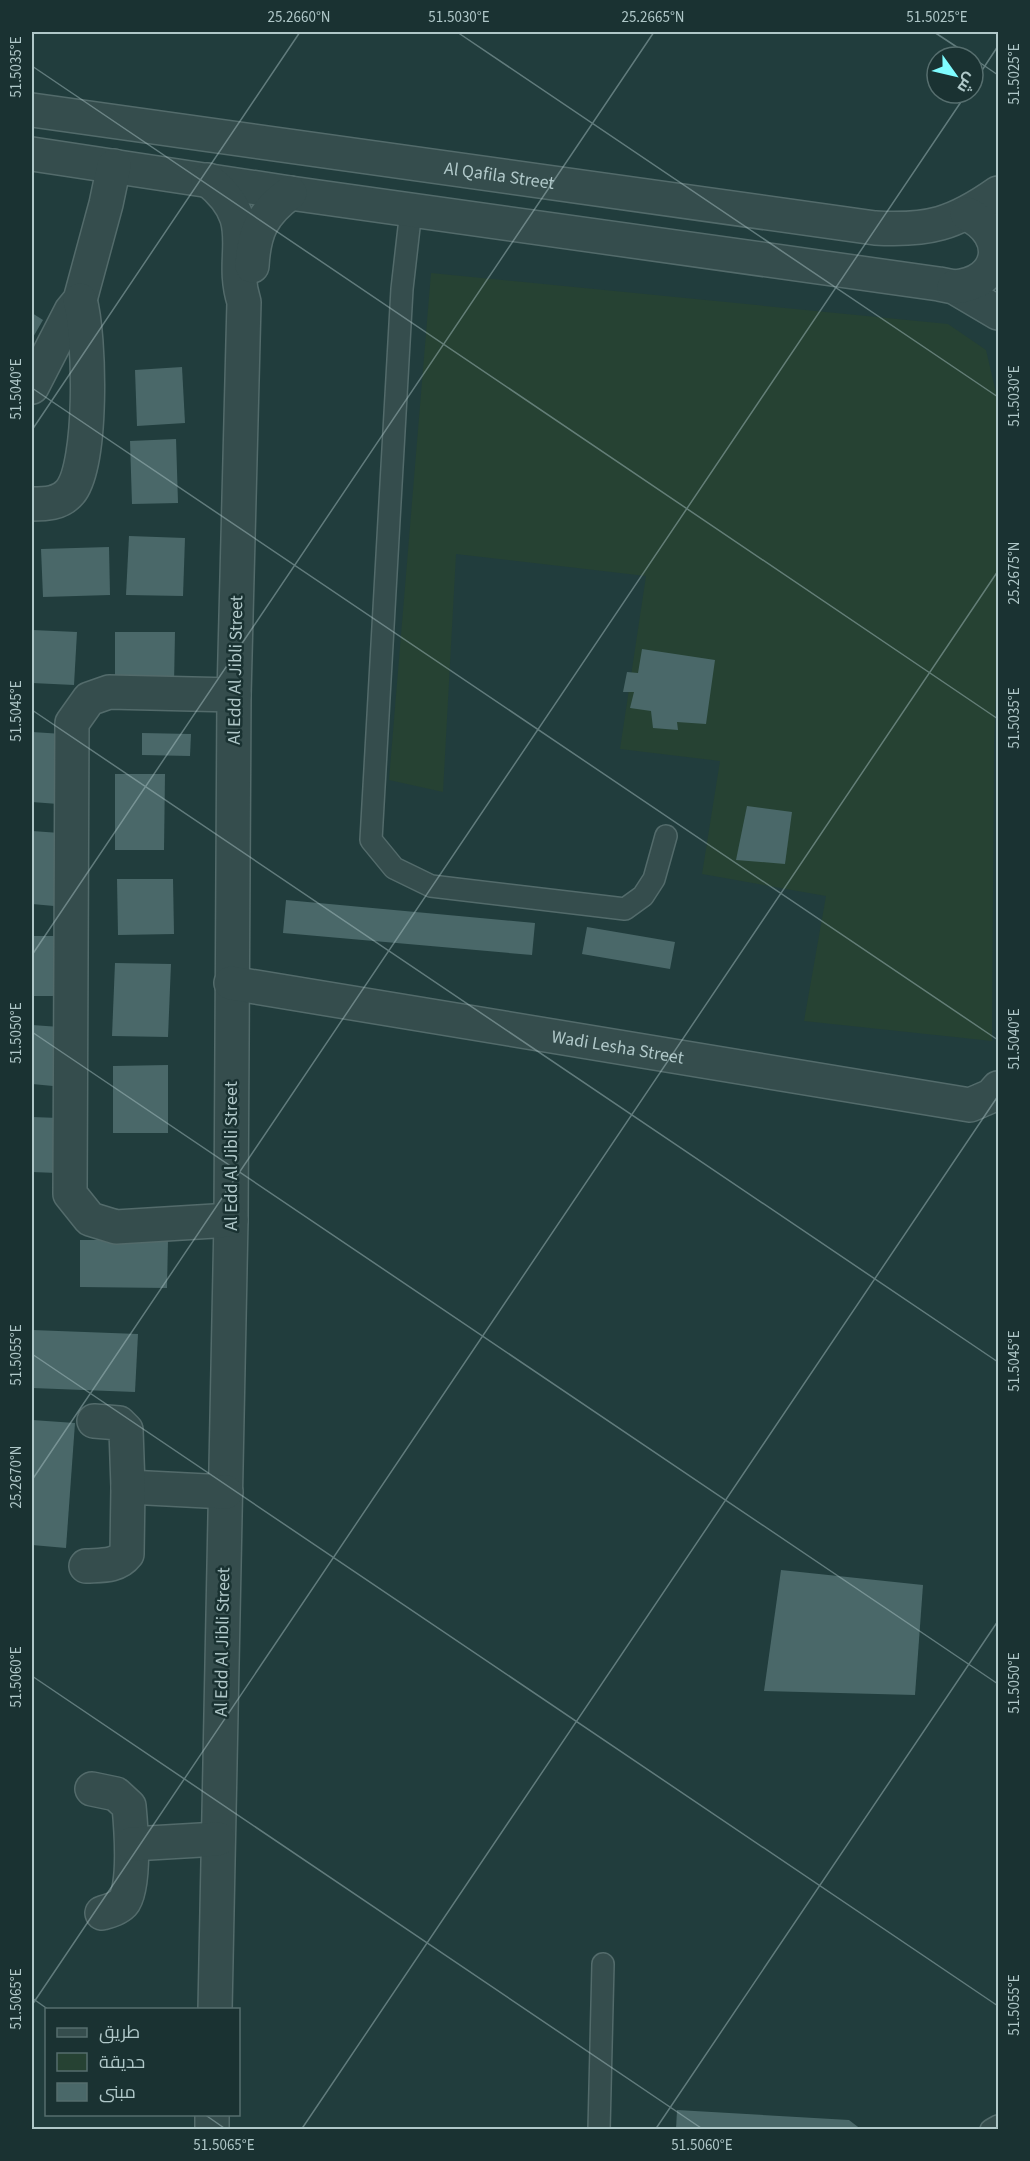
<svg xmlns="http://www.w3.org/2000/svg" width="1030" height="2161" font-family="'Source Sans 3',Cairo,sans-serif">
<style>
.green{fill:#264233}
.building{fill:#4a6869}
.lines{fill:none;stroke-linecap:round;stroke-linejoin:round}
.service-casing{stroke:#536b6b;stroke-width:24}
.minor-casing{stroke:#536b6b;stroke-width:36}
.service{stroke:#354d4d;stroke-width:21}
.minor{stroke:#354d4d;stroke-width:33}
.ticks{fill:none;stroke:#b0c8c9;stroke-width:1.5;stroke-opacity:0.45}
.labels{text-anchor:middle;stroke-width:5;stroke-linejoin:round;paint-order:stroke}
.street-label{font-size:18px;fill:#b0c8c9;stroke:#1a3232}
.neatline{fill:none;stroke:#b0c8c9;stroke-width:2}
.ticks-label{font-size:15px;text-anchor:middle;fill:#b0c8c9}
</style>
<rect width="100%" height="100%" fill="#213d3d"/>
<!-- green -->
<path class="green" d="M431 273 948 324 986 350 998 401V639L994 743 992 1041 804 1021 826 896 702 874 720 761 620 749 646 576 456 554 443 792 389 780Z"/>
<!-- building -->
<g class="building">
<path d="M32 313 43 320 32 339Z"/>
<path d="M182 367 185 423 137 426 135 370Z"/>
<path d="M176 439 178 503 132 504 130 441Z"/>
<path d="M129 536 185 538 183 596 126 595Z"/>
<path d="M109 547 110 595 43 597 41 549Z"/>
<path d="M32 630 77 632 74 685 32 683Z"/>
<path d="M115 632H175L174 684H115Z"/>
<path d="M642 649 715 660 706 724 677 722 678 730 653 728 651 711 630 708 634 692H623L627 672 638 673Z"/>
<path d="M32 732 63 734 58 804 32 802Z"/>
<path d="M142 733 191 734 190 756 142 755Z"/>
<path d="M115 774H165L164 850H115Z"/>
<path d="M747 806 792 812 785 864 736 860Z"/>
<path d="M32 831 60 833 54 906 32 904Z"/>
<path d="M117 879H173L174 934 118 935Z"/>
<path d="M286 900 535 923 532 955 283 933Z"/>
<path d="M587 927 675 942 670 969 582 954Z"/>
<rect x="32" y="936" width="29" height="60"/>
<path d="M115 963 171 964 168 1037 112 1036Z"/>
<path d="M32 1025 60 1027 53 1086 32 1084Z"/>
<path d="M168 1065V1133H113V1066Z"/>
<path d="M32 1117 59 1118 57 1173 32 1172Z"/>
<path d="M80 1240H168L167 1288 80 1287Z"/>
<path d="M32 1330 138 1334 135 1392 32 1388Z"/>
<path d="M32 1420 75 1423 66 1548 32 1545Z"/>
<path d="M781 1570 923 1585 915 1695 764 1691Z"/>
<path d="M677 2110 849 2120 862 2130H676Z"/>
</g>
<g class="lines">
<defs>
<g id="service">
<path d="M411 210 402 289 371 840 394 868 431 886 625 909 643 896 654 879 666 836"/>
<path d="M599 2130 603 1964"/>
<path d="M991 2130 998 2126"/>
</g>
<g id="minor">
<path id="s1" d="M32 110 875 228C929 231 954 224 998 193"/>
<path d="M32 154 290 193 939 284 954 287 998 313"/>
<path d="M208 180C261 223 228 252 244 302L234 695 231 1220 215 2010"/>
<path d="M252 266C254 231 262 214 290 193"/>
<path d="M954 287C1002 284 1011 235 967 214"/>
<path d="M32 387 71 311 80 300 106 204 114 166"/>
<path d="M32 504C45 504 60 504 70 492 93 465 90 335 80 300"/>
<path id="s2" d="M231 983 970 1105 991 1096 998 1088"/>
<path d="M231 1220 116 1227 90 1219 70 1194 72 723 89 699 109 692 234 695"/>
<path d="M128 1487 226 1492"/>
<path d="M86 1566C101 1565 117 1567 127 1554L128 1487 126 1430 119 1423 94 1421"/>
<path d="M92 1789 116 1794 129 1806C131 1827 136 1888 123 1903 117 1909 109 1911 102 1913"/>
<path d="M132 1844 218 1839"/>
<path d="M212 2130V2114"/>
</g>
</defs>
<!-- service casing -->
<use href="#service" class="service-casing"/>
<!-- minor casing -->
<use href="#minor" class="minor-casing"/>
<!-- service -->
<use href="#service" class="service"/>
<!-- minor -->
<use href="#minor" class="minor"/>
</g>
<!-- ticks -->
<path class="ticks" d="M457 32 998 397M934 32 972 57M973 58 998 75M32 66 998 719M973 84 998 46M32 388 998 1040M32 430 300 32M32 710 998 1362M32 955 654 32M32 1032 998 1684M32 1354 998 2006M32 1480 967 93M32 1676 704 2130M32 1998 49 2010M32 2005 998 571M204 2114 227 2130M301 2130 998 1096M655 2130 998 1621"/>
<g class="labels">
<!-- street labels -->
<g class="street-label">
<text dy="6" stroke="none"><textPath href="#s1" startOffset="472">Al Qafila Street</textPath></text>
<text transform="translate(235 670) rotate(-89)" y="6">Al Edd Al Jibli Street</text>
<text dy="6" stroke="none"><textPath href="#s2" startOffset="392">Wadi Lesha Street</textPath></text>
<text transform="translate(231 1156) rotate(-90)" y="6">Al Edd Al Jibli Street</text>
<text transform="translate(222 1642) rotate(-89)" y="6">Al Edd Al Jibli Street</text>
</g>
</g>
<!-- border -->
<rect width="1030" height="2161" fill="none" stroke="#1a3232" stroke-width="66"/>
<!-- legend -->
<rect x="45" y="2008" width="195" height="108" fill="#1a3232" stroke="#566e6e" stroke-width="1.5"/>
<rect x="57" y="2028" width="30" height="9" fill="#354d4d" stroke="#566e6e" stroke-width="1.5"/>
<text x="99" y="2038" font-size="18" fill="#b0c8c9">طريق</text>
<rect x="57" y="2053" width="30" height="18" fill="#264233" stroke="#566e6e" stroke-width="1.5"/>
<text x="99" y="2068" font-size="18" fill="#b0c8c9">حديقة</text>
<rect x="57" y="2083" width="30" height="18" fill="#4a6869" stroke="#566e6e" stroke-width="1.5"/>
<text x="99" y="2098" font-size="18" fill="#b0c8c9">مبنى</text>
<!-- north arrow -->
<g transform="translate(955 75) rotate(124)"><circle r="28" fill="#1a3232" stroke="#566e6e" stroke-width="1.5"/>
<path d="M0-4.5L10 22L0 15L-10 22Z" fill="#7ffcff"/>
<text y="-9" font-size="16" font-weight="bold" text-anchor="middle" fill="#b0c8c9">ش</text>
</g>
<rect x="33" y="33" width="964" height="2095" class="neatline"/>
<g class="ticks-label">
<text x="299" y="22">25.2660°N</text>
<text x="459" y="22">51.5030°E</text>
<text x="653" y="22">25.2665°N</text>
<text x="937" y="22">51.5025°E</text>
<text transform="translate(16 67) rotate(-90)" y="5">51.5035°E</text>
<text transform="translate(1014 74) rotate(-90)" y="5">51.5025°E</text>
<text transform="translate(16 389) rotate(-90)" y="5">51.5040°E</text>
<text transform="translate(1014 396) rotate(-90)" y="5">51.5030°E</text>
<text transform="translate(1014 573) rotate(-90)" y="5">25.2675°N</text>
<text transform="translate(16 711) rotate(-90)" y="5">51.5045°E</text>
<text transform="translate(1014 718) rotate(-90)" y="5">51.5035°E</text>
<text transform="translate(16 1033) rotate(-90)" y="5">51.5050°E</text>
<text transform="translate(1014 1039) rotate(-90)" y="5">51.5040°E</text>
<text transform="translate(16 1355) rotate(-90)" y="5">51.5055°E</text>
<text transform="translate(1014 1361) rotate(-90)" y="5">51.5045°E</text>
<text transform="translate(16 1477) rotate(-90)" y="5">25.2670°N</text>
<text transform="translate(16 1677) rotate(-90)" y="5">51.5060°E</text>
<text transform="translate(1014 1683) rotate(-90)" y="5">51.5050°E</text>
<text transform="translate(16 1999) rotate(-90)" y="5">51.5065°E</text>
<text transform="translate(1014 2005) rotate(-90)" y="5">51.5055°E</text>
<text x="224" y="2150">51.5065°E</text>
<text x="702" y="2150">51.5060°E</text>
</g>
</svg>
